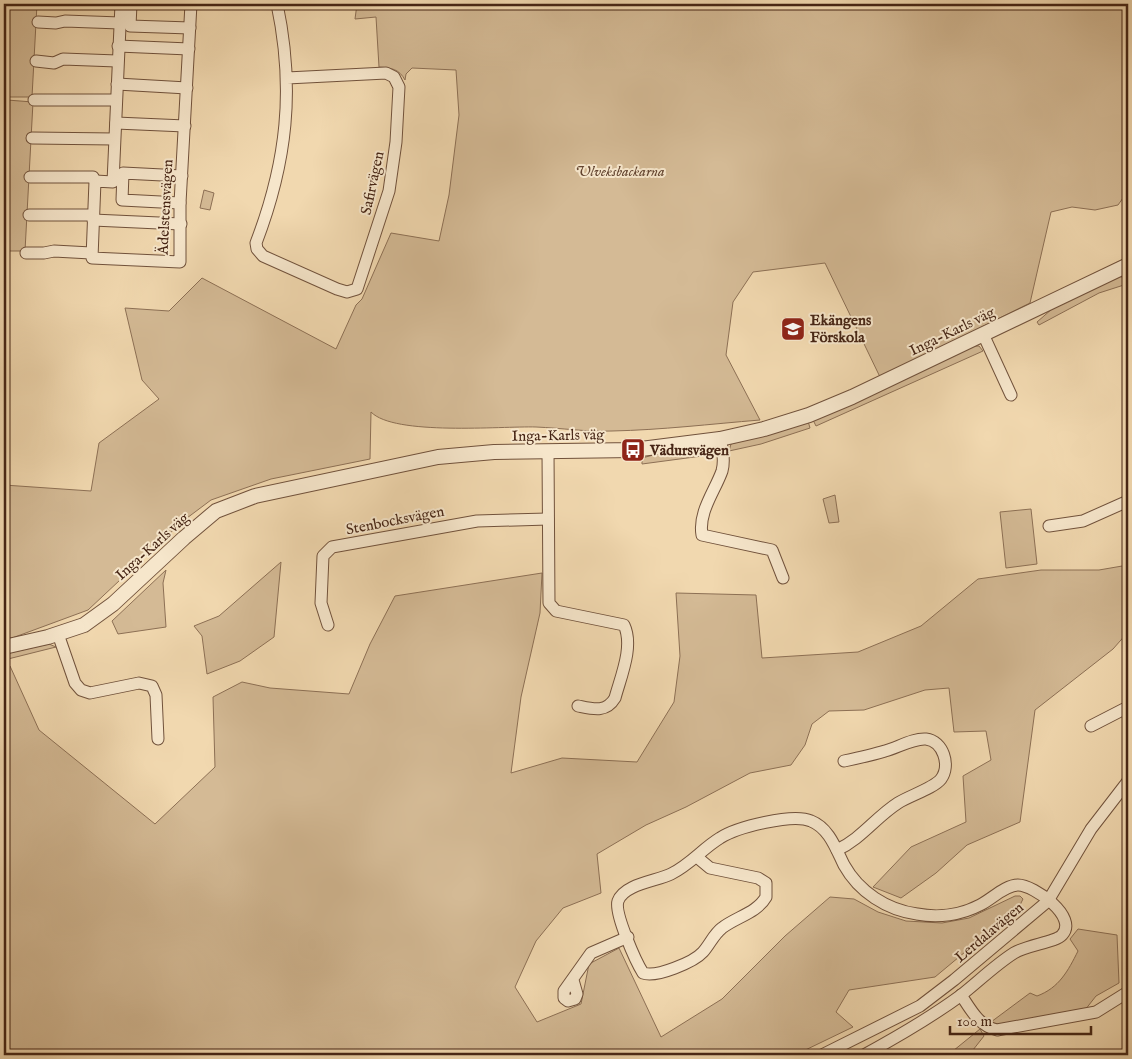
<svg xmlns="http://www.w3.org/2000/svg" width="1132" height="1059" font-family="'IM FELL English',serif">
<style>
.green{fill:#d4ba95;stroke:#8d7055}
.lines{fill:none;stroke-linecap:round;stroke-linejoin:round}
.minor-casing{stroke:#71523c;stroke-width:13}
.tertiary-casing{stroke:#71523c;stroke-width:16}
.minor{stroke:#f6e6cb;stroke-width:11}
.tertiary{stroke:#f6e6cb;stroke-width:14}
.labels{text-anchor:middle;stroke-width:4;stroke-linejoin:round;paint-order:stroke}
.park-label{font-size:15px;font-style:italic;fill:#62432f;stroke:#f6e6cb}
.street-label{font-size:15px;fill:#462515;stroke:#f6e6cb}
.poi-label{font-size:15px;font-weight:bold;fill:#462515;stroke:#f6e6cb;text-anchor:start}
</style>
<rect width="100%" height="100%" fill="#f1d8af"/>
<filter id="stains"><feTurbulence type="fractalNoise" baseFrequency=".004" numOctaves="4"/><feColorMatrix values="0 0 0 0 .2 0 0 0 0 .09 0 0 0 0 .02 0 0 0 .5 -.17"/></filter>
<radialGradient id="worn" r=".72"><stop offset=".6" stop-color="#630" stop-opacity="0"/><stop offset="1" stop-color="#630" stop-opacity=".3"/></radialGradient>
<!-- green -->
<g class="green">
<path d="M4 4H37L32 97H7V50Z"/>
<path d="M357 4H1128V191L1118 205 1095 210 1072 207 1051 212 1030 303 880 377 825 263 753 272 733 302 726 355 760 420C711 424 661 430 612 431 586 432 561 428 536 427 501 426 394 436 371 412L370 459 271 479 211 500 183 521 88 610 4 641V485L91 491 99 443 159 399 142 380 125 308 169 311 202 278 336 349 356 305 362 299 391 233 439 241 449 195 459 115 456 70 412 68 406 74 405 80C399 69 392 68 379 67L376 17 355 19Z"/>
<path d="M7 100 33 102 25 251H7L4 255Z"/>
<path d="M204 190 214 193 210 210 200 208Z"/>
<path d="M1119 276 1124 278 1127 284 1099 293 1039 325 1037 322 1060 302Z"/>
<path d="M973 346H979L983 351 816 426 813 420Z"/>
<path d="M808 421 810 428 761 444 729 451 731 444Z"/>
<path d="M709 446 717 454 642 464V458L661 453Z"/>
<path d="M835 495 839 522 829 523 823 499Z"/>
<path d="M1031 509 1037 564 1006 568 1000 512Z"/>
<path d="M281 562 274 637 240 661 207 674 202 636 194 626 219 616Z"/>
<path d="M1128 565V632L1113 649 1035 710 1020 822 967 845 936 873 901 898 873 887 911 847 966 822 963 776 991 760 986 731 954 732 949 688 925 690 864 710 829 711 812 724 805 745 791 765 750 773 686 807 646 825 597 854 601 893 563 908 536 941 515 987 537 1022 581 1004 589 964 619 948 661 1037 722 999 785 936 830 897 854 899 878 912 906 921 942 923 969 918 1015 896H1020L1023 899 1019 907 935 977 849 990 836 1012 853 1027 795 1055H590L586 1050 569 1055H4V668L10 666 39 730 155 824 215 767 213 697 242 682 270 688 349 694 370 644 395 596 542 573 540 613 521 697 511 773 562 758 637 762 674 702 680 656 676 593 756 595 762 658 858 652 921 626 978 579 1041 570H1099Z"/>
<path d="M166 570 163 583 166 627 118 634 112 621Z"/>
<path d="M49 644 56 647 4 660V654Z"/>
<path d="M1078 929 1117 935 1119 983 1096 996 1085 1010 993 1025 991 1022 1030 993 1037 996C1059 988 1068 971 1078 951L1070 939Z"/>
<path d="M980 1029 984 1036 969 1055H948Z"/>
</g>
<g class="lines">
<defs>
<g id="minor">
<path d="M121 4 113 182 95 181 92 258 180 262V203L191 4"/>
<path d="M131 4 130 26 190 28"/>
<path d="M277 4C295 89 287 162 256 243L257 249 263 256 337 289 347 292 357 289 389 191 396 142 399 87 394 77 386 73 287 78"/>
<path d="M38 22 56 23 65 21 120 23"/>
<path d="M118 46 189 49"/>
<path d="M36 61 54 63 63 59 117 61"/>
<path d="M117 84 187 88"/>
<path d="M34 100H116"/>
<path d="M116 123 185 126"/>
<path d="M32 138 114 139"/>
<path d="M30 177H93L95 181"/>
<path d="M180 203 122 200 123 173 182 176"/>
<path d="M29 215H92"/>
<path d="M93 220 181 224"/>
<path d="M26 253H44L54 251 91 253"/>
<path d="M983 334 1011 395"/>
<path d="M720 439C723 450 725 460 722 471 715 491 698 512 702 535L772 550 783 578"/>
<path d="M548 451 549 603 556 611 624 625C634 646 621 676 615 698 606 713 593 709 578 706"/>
<path d="M1049 526 1083 521 1128 501"/>
<path d="M328 625 321 603 323 556 332 547 477 521 548 519"/>
<path d="M58 634 75 683 81 690 90 693 139 683 152 686 156 695 158 739"/>
<path d="M1091 726 1128 707"/>
<path d="M837 850C861 839 876 817 898 803 909 796 934 788 941 779 951 765 943 741 926 739 913 738 897 748 885 751 872 755 858 758 844 761"/>
<path d="M698 858 710 868 758 878 766 883V897C757 913 736 917 722 928 714 934 710 944 703 952 694 962 656 978 643 973 636 962 614 913 618 901 624 884 657 881 671 874 691 864 702 849 720 838 737 827 793 813 811 821 829 828 836 849 844 865 859 892 887 910 917 914 938 918 961 915 980 905 992 899 1005 885 1018 885 1034 885 1079 917 1062 935 1056 942 1027 945 1014 953 995 965 978 982 960 996 930 1018 897 1037 864 1055"/>
<path d="M573 980 577 994 575 999 568 1001 564 998V991L591 953 628 937"/>
<path d="M961 995C971 1010 979 1026 997 1030L1096 1012 1128 992"/>
<path d="M822 1055 920 1006 954 980 1048 901 1091 829 1128 781"/>
</g>
<path id="tertiary" d="M4 647 48 637 84 625 113 604 184 538 216 511 255 496 438 457 494 452 633 450 720 439 764 429 809 415 852 397 1128 265"/>
</defs>
<!-- minor casing -->
<use href="#minor" class="minor-casing"/>
<!-- tertiary casing -->
<use href="#tertiary" class="tertiary-casing"/>
<!-- minor -->
<use href="#minor" class="minor"/>
<!-- tertiary -->
<use href="#tertiary" class="tertiary"/>
</g>
<!-- icons -->
<defs>
<symbol id="school-square" viewBox="-11 -11 22 22"><rect x="-9" y="-9" width="18" height="18" rx="4" fill="#8f2418" stroke="#f6e6cb"/><path d="M0-5L7-2L0 1L-7-2ZM-4 1L0 2.5L4 1V4Q0 6-4 4Z" fill="#fff"/></symbol>
<symbol id="bus-square" viewBox="-11 -11 22 22"><rect x="-9" y="-9" width="18" height="18" rx="4" fill="#8f2418" stroke="#f6e6cb"/><path d="M-5-6H5V4H4V6H2V4H-2V6H-4V4H-5ZM-3.5-4V0h7V-4ZM-3.5 1.2v1.5H-2V1.2ZM2 1.2v1.5H3.5V1.2Z" fill="#fff"/></symbol>
</defs>
<g fill-rule="evenodd">
<use href="#school-square" x="779" y="315" width="28" height="28"/>
<use href="#bus-square" x="619" y="436" width="28" height="28"/>
</g>
<g class="labels">
<!-- park labels -->
<g class="park-label">
<text x="620" y="176">Ulveksbackarna</text>
</g>
<!-- street labels -->
<g class="street-label">
<text transform="translate(372 183) rotate(-78)" y="5">Safirvägen</text>
<text transform="translate(165 207) rotate(-87)" y="5">Ädelstensvägen</text>
<text transform="translate(952 331) rotate(-26)" y="5">Inga-Karls väg</text>
<text transform="translate(558 435) rotate(-1)" y="5">Inga-Karls väg</text>
<text transform="translate(395 520) rotate(-11)" y="5">Stenbocksvägen</text>
<text transform="translate(152 546) rotate(-42)" y="5">Inga-Karls väg</text>
<text transform="translate(989 932) rotate(-40)" y="5">Lerdalavägen</text>
</g>
<!-- poi labels -->
<g class="poi-label">
<text x="810" y="325">Ekängens<tspan x="810" dy="17">Förskola</tspan></text>
<text x="650" y="455">Vädursvägen</text>
</g>
</g>
<!-- margin -->
<rect width="1132" height="1059" fill="none" stroke="#f1d8af" stroke-width="20"/>
<rect x="5" y="5" width="1122" height="1049" fill="none" stroke="#462515" stroke-width="2.5"/>
<rect x="10" y="10" width="1112" height="1039" fill="none" stroke="#462515"/>
<!-- scale -->
<path d="M950 1026v8h141v-8" fill="none" stroke="#462515" stroke-width="2.5"/>
<text x="957" y="1026" font-size="15" fill="#462515" stroke="#f6e6cb" stroke-width="4" paint-order="stroke">100 m</text>
<rect width="100%" height="100%" filter="url(#stains)"/>
<rect width="100%" height="100%" fill="url(#worn)"/>
</svg>
